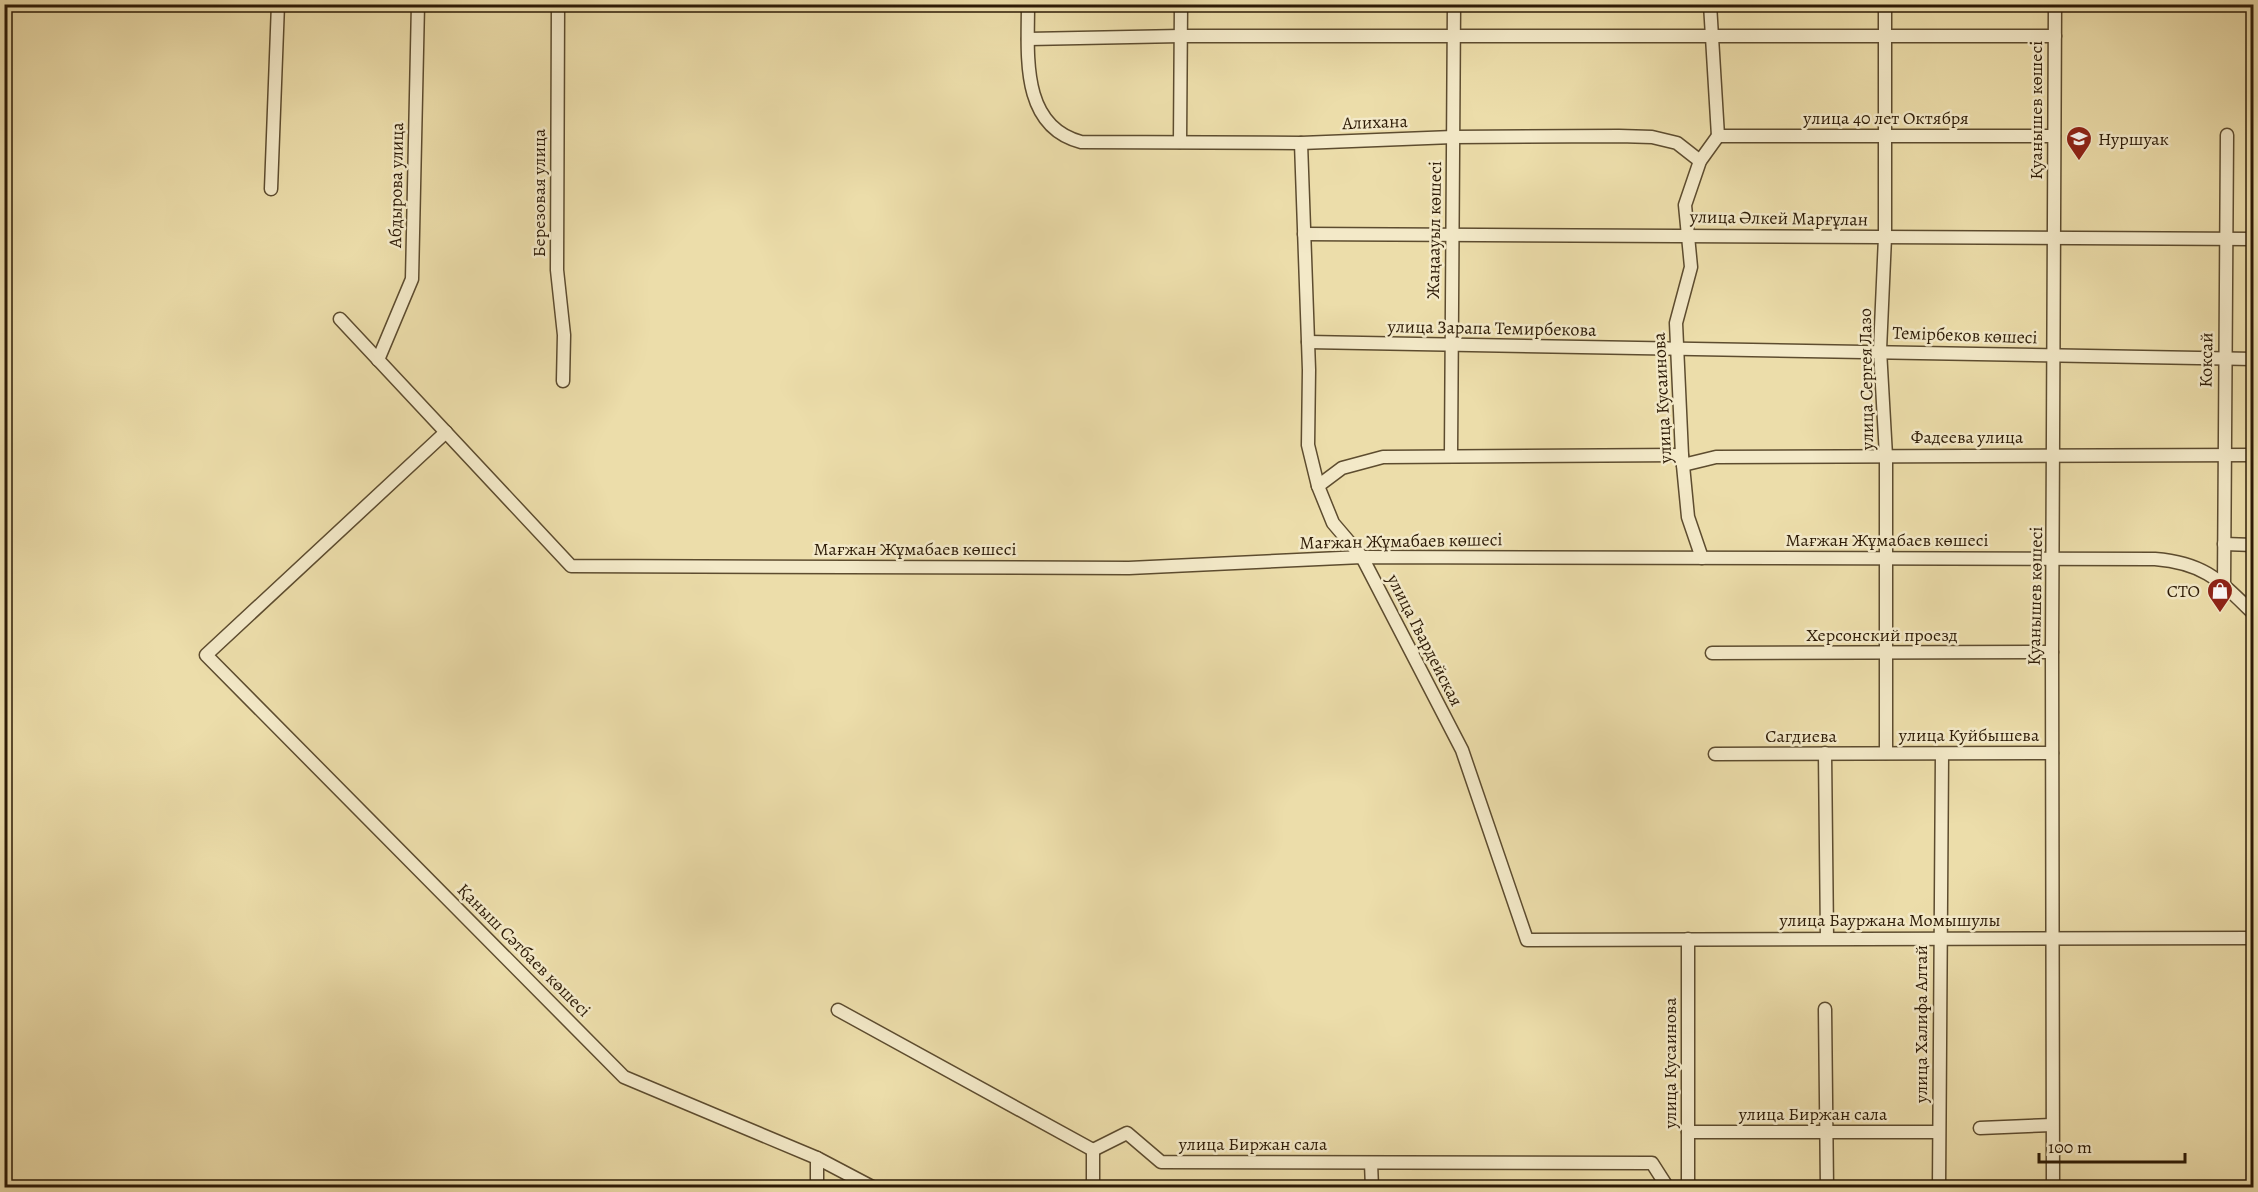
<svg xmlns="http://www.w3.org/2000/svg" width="2258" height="1192" font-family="Alegreya,serif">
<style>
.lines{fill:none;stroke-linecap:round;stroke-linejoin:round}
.minor-casing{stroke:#5d4c2f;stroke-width:15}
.minor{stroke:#f3e9c8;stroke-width:12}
.labels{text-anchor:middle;stroke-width:5;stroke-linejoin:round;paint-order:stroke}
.street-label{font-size:18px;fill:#2d1b06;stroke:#f3e9c8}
.poi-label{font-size:18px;fill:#2d1b06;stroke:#f3e9c8;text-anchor:start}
</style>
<rect width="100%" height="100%" fill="#ecddaa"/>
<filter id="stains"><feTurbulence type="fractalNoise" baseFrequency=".00333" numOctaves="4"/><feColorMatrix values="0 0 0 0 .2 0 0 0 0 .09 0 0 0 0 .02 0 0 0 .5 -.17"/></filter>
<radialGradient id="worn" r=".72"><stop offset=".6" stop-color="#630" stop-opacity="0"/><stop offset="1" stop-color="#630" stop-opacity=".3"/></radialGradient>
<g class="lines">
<defs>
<g id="minor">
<path d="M558 4 557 270 564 335 563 381"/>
<path d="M1028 4C1028 55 1020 126 1081 142L1301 143 1453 137 1619 136 1652 137 1677 143 1700 161"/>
<path d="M1710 4 1718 136"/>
<path d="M1885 4V237L1880 350 1886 456V753"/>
<path d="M1028 39 1181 36H2055"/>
<path d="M1718 136H2054"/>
<path d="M1180 142 1181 4"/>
<path d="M1301 143 1309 370 1308 445 1318 486 1333 523 1362 557 1462 750 1527 940 2254 938"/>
<path d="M271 189 278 4"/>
<path d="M1304 234 2254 239"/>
<path d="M340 319 571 566 1129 568 1362 557 2155 559C2205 563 2220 581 2254 614"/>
<path d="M1308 342 2254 359"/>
<path d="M378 360 412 279 418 4"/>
<path d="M446 432 206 655 624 1077 817 1158 874 1188"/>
<path d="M1451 455 1454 4"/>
<path d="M1683 465 1716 457 2254 455"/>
<path d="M1318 486 1342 468 1383 457 1682 455"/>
<path d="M2224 544 2254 545"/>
<path d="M1702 558 1688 517 1682 455 1676 323 1691 267 1685 205 1700 161 1718 136"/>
<path d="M2224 586 2227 135"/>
<path d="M1712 653 2052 652"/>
<path d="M1825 753 1827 938"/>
<path d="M1715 754 2052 753"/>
<path d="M1825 1009 1827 1188"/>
<path d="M838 1010 1093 1150 1127 1133 1161 1162 1652 1163 1668 1188"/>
<path d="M1980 1128 2052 1125"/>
<path d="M1688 1132H1938"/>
<path d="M1093 1150V1188"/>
<path d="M817 1158V1188"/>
<path d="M1371 1163 1372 1188"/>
<path d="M1688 1188V939"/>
<path d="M1939 1188 1942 754"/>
<path d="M2053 1188 2052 652 2055 4"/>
</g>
</defs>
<!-- minor casing -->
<use href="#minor" class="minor-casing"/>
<!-- minor -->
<use href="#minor" class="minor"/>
</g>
<!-- icons -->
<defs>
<symbol id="school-pin" viewBox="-11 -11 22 30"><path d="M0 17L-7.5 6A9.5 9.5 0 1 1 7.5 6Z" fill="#8f2418" stroke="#f3e9c8"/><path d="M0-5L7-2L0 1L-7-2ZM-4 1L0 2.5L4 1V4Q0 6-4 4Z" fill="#fff"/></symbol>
<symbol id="shop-pin" viewBox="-11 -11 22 30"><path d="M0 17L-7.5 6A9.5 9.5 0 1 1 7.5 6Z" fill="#8f2418" stroke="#f3e9c8"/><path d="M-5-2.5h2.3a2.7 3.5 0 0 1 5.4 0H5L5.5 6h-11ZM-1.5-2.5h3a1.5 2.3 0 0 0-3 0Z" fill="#fff"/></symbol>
</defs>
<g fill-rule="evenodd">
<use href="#school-pin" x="2064" y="124" width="30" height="40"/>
<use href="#shop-pin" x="2205" y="576" width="30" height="40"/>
</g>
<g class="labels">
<!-- street labels -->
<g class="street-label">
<text transform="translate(2036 110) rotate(-90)" y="6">Қуанышев көшесі</text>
<text x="1886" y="124">улица 40 лет Октября</text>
<text transform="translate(1375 122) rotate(-2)" y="6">Алихана</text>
<text transform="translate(396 185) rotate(-89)" y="6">Абдырова улица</text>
<text transform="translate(539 193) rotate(-90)" y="6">Березовая улица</text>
<text transform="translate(1779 218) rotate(1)" y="6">улица Әлкей Марғұлан</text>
<text transform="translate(1434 230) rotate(-89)" y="6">Жаңаауыл көшесі</text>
<text transform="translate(1492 328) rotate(1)" y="6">улица Зарапа Темирбекова</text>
<text transform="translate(1965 335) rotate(2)" y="6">Темірбеков көшесі</text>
<text transform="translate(2206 360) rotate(-89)" y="6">Коксай</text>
<text transform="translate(1866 379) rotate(-91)" y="6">улица Сергея Лазо</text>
<text transform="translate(1662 398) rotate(-93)" y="6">улица Кусаинова</text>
<text x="1967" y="443">Фадеева улица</text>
<text x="1887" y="546">Мағжан Жұмабаев көшесі</text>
<text transform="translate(1401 541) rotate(-1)" y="6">Мағжан Жұмабаев көшесі</text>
<text x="915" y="555">Мағжан Жұмабаев көшесі</text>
<text transform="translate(2035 596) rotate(-89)" y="6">Қуанышев көшесі</text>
<text x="1882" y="641">Херсонский проезд</text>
<text transform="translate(1425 640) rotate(63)" y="6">улица Гвардейская</text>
<text x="1969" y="741">улица Куйбышева</text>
<text x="1801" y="742">Сагдиева</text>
<text x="1890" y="926">улица Бауржана Момышулы</text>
<text transform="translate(524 950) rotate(45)" y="6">Қаныш Сәтбаев көшесі</text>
<text transform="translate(1921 1024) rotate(-90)" y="6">улица Халифа Алтай</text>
<text transform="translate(1670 1063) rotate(-90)" y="6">улица Кусаинова</text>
<text x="1813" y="1120">улица Биржан сала</text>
<text x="1253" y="1150">улица Биржан сала</text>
</g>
<!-- poi labels -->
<g class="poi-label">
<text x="2098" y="145">Нуршуак</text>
<text x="2200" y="597" text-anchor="end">СТО</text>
</g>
</g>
<!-- margin -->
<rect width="2258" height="1192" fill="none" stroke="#ecddaa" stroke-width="24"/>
<rect x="6" y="6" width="2246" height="1180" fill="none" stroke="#2d1b06" stroke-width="3"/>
<rect x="12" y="12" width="2234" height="1168" fill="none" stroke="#2d1b06" stroke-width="1.5"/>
<!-- scale -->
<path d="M2039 1153v9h146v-9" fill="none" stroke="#2d1b06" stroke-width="3"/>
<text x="2048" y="1153" font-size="18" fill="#2d1b06" stroke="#f3e9c8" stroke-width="4.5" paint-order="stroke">100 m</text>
<rect width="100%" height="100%" filter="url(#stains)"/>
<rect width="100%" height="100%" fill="url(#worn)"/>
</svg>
